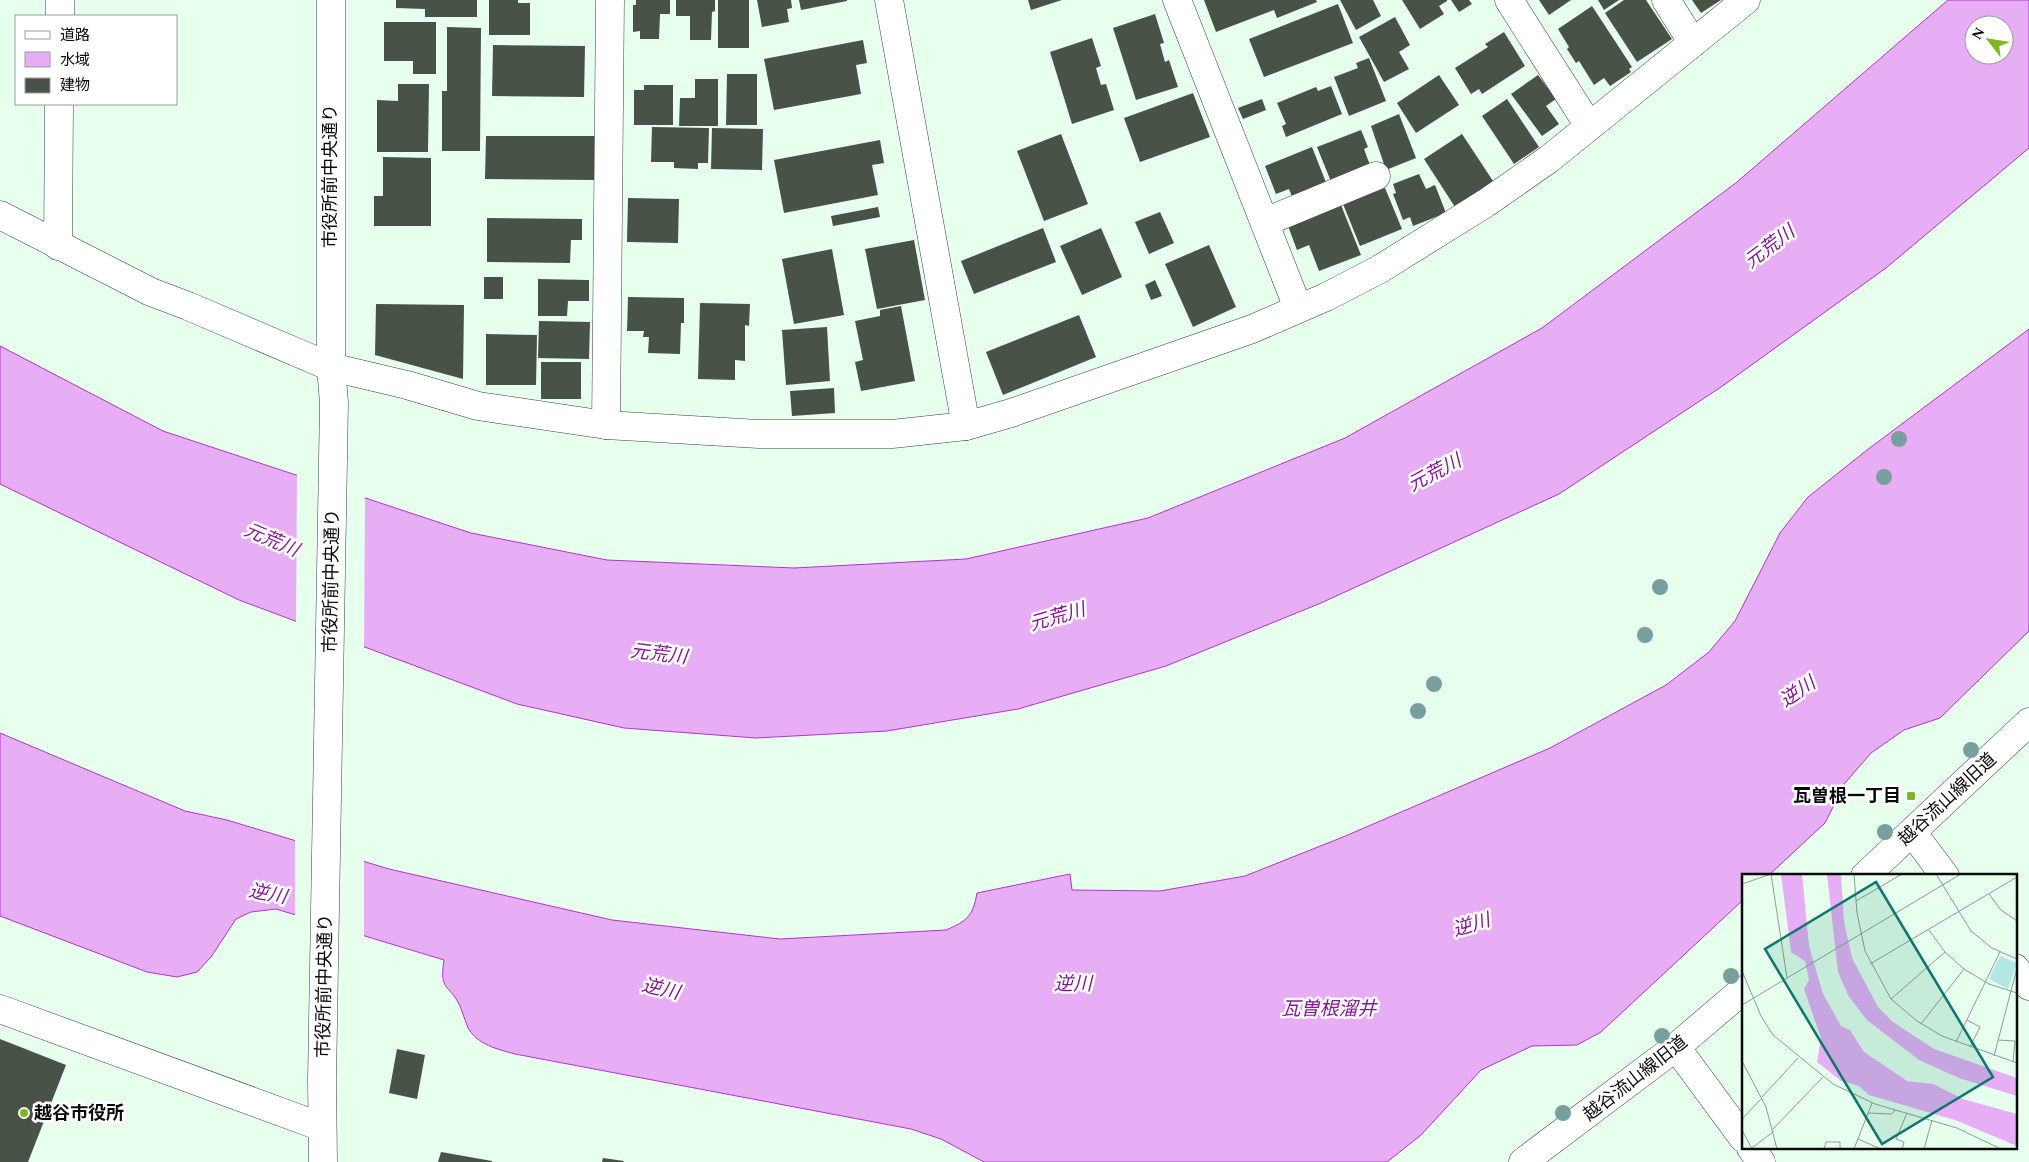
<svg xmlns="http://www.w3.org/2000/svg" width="2029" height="1162" font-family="Spectral,'Noto Sans JP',serif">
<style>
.water{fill:#e7adf5;stroke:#b234cb;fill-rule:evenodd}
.pier{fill:#e7ffed}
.building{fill:#495247}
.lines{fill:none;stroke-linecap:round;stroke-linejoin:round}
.minor-casing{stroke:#3d3d3d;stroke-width:29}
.minor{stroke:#fff;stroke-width:28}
.tree{fill:#779f9f}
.poi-dot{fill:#7fb724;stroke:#fff;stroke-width:2}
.labels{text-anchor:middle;stroke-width:5;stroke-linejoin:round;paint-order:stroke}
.street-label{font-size:18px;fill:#0a0a0a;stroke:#fff}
.poi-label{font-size:18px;font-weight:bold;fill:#0a0a0a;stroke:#fff;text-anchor:end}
.water-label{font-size:19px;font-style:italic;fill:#881699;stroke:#fff}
.inset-road{fill:none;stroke:#8f9d92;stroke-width:1}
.view{fill:#0f766e;fill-opacity:0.15;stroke:#0f766e;stroke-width:2.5}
.inset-edge{fill:none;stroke:#0a0a0a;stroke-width:2.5}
</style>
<rect width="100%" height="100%" fill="#e7ffed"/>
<!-- water -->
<g class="water">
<path d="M1948 0H2029V148L1886 268 1721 387 1559 494 1321 603 1166 666 1018 709 887 731 756 738 624 728 517 704 239 600 0 484V346L163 431 471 533 607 560 794 568 966 559 1148 518 1345 438 1542 328 1737 182ZM1974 25H2004V55H1974Z"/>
<path d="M2029 329V631L1940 718 1904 730 1871 753 1845 783 1825 823 1768 876H1743V900L1601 1032 1577 1045 1532 1046 1481 1070 1421 1135 1387 1162H984L941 1139 911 1129 515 1054C497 1049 478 1045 468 1028 465 1021 463 1013 460 1006 449 983 439 992 444 960L276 909 251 912 236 919 211 957 197 972 177 977 147 972 0 916V733L185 811 227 820 389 869 612 920 780 939 946 930C967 921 973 916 977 893L1070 874 1072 890 1160 891 1245 876 1343 837 1550 748 1666 685 1709 652 1735 621 1780 533 1808 497 1867 450Z"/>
</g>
<!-- pier -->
<g class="pier">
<path d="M297 473 365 495 364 650 296 625Z"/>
<path d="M295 838 364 859V938L295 917Z"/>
</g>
<!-- building -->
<g class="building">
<path d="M396 0H477V17H425V9L396 8Z"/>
<path d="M489 0H518V3H530V35H489Z"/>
<path d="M636 0H670V14H660L659 39H640V31L633 32V5H636Z"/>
<path d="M676 0H715V11L712 12 711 40H690V16H676Z"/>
<rect x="718" y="0" width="31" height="48"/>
<path d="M757 0H791L792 8 787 9 789 22 762 27Z"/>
<path d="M799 0H847V1L801 10Z"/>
<path d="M1028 0H1062L1031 10Z"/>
<path d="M1204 0H1316L1317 2 1277 18 1274 10 1216 32Z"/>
<path d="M1340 0H1373L1381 16 1356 30Z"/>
<path d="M1402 0H1447V1L1439 6 1444 14 1420 29Z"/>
<path d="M1451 0H1469L1472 4 1459 12Z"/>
<path d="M1539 0H1571L1549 15Z"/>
<path d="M1598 0H1619L1604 10Z"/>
<path d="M1624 0H1646L1672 39 1637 62 1605 13Z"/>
<path d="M1692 0H1721L1701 13Z"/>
<path d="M1338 4 1353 43 1264 77 1249 39Z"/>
<path d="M1592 6 1632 67 1629 69 1631 72 1610 86 1604 78 1594 85 1579 61 1576 63 1567 49 1569 47 1558 29Z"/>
<path d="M1155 14 1164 43 1160 44 1165 62 1169 60 1178 87 1136 100 1113 28Z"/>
<path d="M1395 17 1410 45 1399 52 1409 69 1384 82 1359 37Z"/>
<path d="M384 22H436V74H413V61H384Z"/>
<path d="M447 27 481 28 480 151H442V91H447Z"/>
<path d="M1504 32 1525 66 1482 94 1479 89 1471 94 1455 68 1488 47 1485 44Z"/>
<path d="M1092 38 1101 66 1096 68 1101 85 1106 84 1114 110 1072 124 1050 52Z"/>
<path d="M863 40 867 63 856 65 861 94 774 110 764 59Z"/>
<path d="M493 45 585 46 584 97 492 96Z"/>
<path d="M1369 58 1386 101 1349 116 1334 77 1358 68 1356 63Z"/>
<path d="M727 74H757V125H726Z"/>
<path d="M1439 75 1459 105 1416 133 1397 103Z"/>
<path d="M1538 75 1556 99 1546 106 1559 124 1542 136 1511 94Z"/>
<path d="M695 79H718V126H679L680 98H695Z"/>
<path d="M398 84H429L428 152H377V100L398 101Z"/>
<path d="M644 85H673V125H634V90H644Z"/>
<path d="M1331 86 1342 114 1286 137 1282 126 1286 124 1277 103 1316 87 1318 91Z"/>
<path d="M1193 93 1210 137 1140 162 1124 118Z"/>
<path d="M1262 99 1266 110 1243 119 1238 108Z"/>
<path d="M1507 99 1539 147 1514 164 1482 116Z"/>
<path d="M1399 114 1416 158 1386 170 1371 126Z"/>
<path d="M652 127 709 128 708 163H698V169L674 168V162H651Z"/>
<path d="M712 128 763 129 762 170 711 169Z"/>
<path d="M1361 130 1368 147 1364 149 1371 168 1332 184 1317 147Z"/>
<path d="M1061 134 1088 204 1044 221 1017 151Z"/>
<path d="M1462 134 1493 181 1455 207 1424 159Z"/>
<path d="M486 136H597V180L485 179Z"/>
<path d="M880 140 884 163 872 165 878 195 784 213 774 160Z"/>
<path d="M1312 147 1327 185 1293 199 1289 189 1276 194 1265 166Z"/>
<path d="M383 157 431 158V226H374V196H383Z"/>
<path d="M1419 174 1426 189 1435 185 1446 213 1413 226 1410 217 1403 220 1393 194 1396 193 1393 184Z"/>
<path d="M1385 188 1402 229 1360 246 1343 204Z"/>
<path d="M628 198 679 199 678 243 627 242Z"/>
<path d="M1341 205 1361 255 1319 271 1309 245 1297 250 1288 226Z"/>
<path d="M878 207 880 217 833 226 831 216Z"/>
<path d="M1160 212 1174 243 1149 254 1135 222Z"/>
<path d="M487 218 582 219V240H571L570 263 487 262Z"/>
<path d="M1043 228 1056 262 974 294 961 261Z"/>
<path d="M1101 228 1122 277 1082 295 1060 246Z"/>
<path d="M914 240 925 300 877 309 865 249Z"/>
<path d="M1209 245 1236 307 1193 327 1165 264Z"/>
<path d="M832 249 844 315 794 324 782 259Z"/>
<rect x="484" y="277" width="19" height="22"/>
<path d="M538 279 589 280V301H568L567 316H538Z"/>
<path d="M1155 280 1162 296 1151 300 1145 285Z"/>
<path d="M628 297 684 298V323H681L680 354 648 353 649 337H643L644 331H627Z"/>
<path d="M700 303 750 304 749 326 745 325V361L735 360V380L698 379Z"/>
<path d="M376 304 464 305 463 379 375 355Z"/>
<path d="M901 306 915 381 861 391 855 362 863 360 855 321 880 316V310Z"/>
<path d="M1079 315 1096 357 1003 395 986 352Z"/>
<path d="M539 321 590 322 589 359 538 358Z"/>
<path d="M827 327 830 381 786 385 782 330Z"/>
<path d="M486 334 537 335 536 385H486Z"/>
<rect x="541" y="362" width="40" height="37"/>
<path d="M834 388 835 413 792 416 790 391Z"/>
<path d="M0 1039 66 1065 28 1162H0Z"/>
<path d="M397 1049 425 1055 417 1099 389 1093Z"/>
<path d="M441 1152 492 1161V1162H438Z"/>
<path d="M603 1158 624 1161 623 1162H602Z"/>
</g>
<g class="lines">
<defs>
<g id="minor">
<path d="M889 0 966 426"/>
<path d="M1177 0 1298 308"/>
<path d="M1509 0 1589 126"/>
<path d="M1666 0 1693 43"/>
<path d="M60 16V0"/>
<path d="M0 215 151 292 188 306 331 367 407 385 478 406 606 425 759 434H892L966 426 1011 413 1252 329 1326 297 1380 269 1486 203 1549 159 1746 0"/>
<path d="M1265 222 1376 176"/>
<path d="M58 246 59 104"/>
<path d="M606 425 610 0"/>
<path d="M1912 832 1945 876"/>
<path d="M1865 876 2029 722"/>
<path d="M2015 968 2029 986"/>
<path d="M0 1009 322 1127"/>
<path d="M1676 1047 1743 1138"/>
<path d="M1751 1148 1761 1162"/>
<path d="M323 1162 322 1080 334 403 331 367V0"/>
<path d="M1523 1162 1676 1047 1743 990"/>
</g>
</defs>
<!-- minor casing -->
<use href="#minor" class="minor-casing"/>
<!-- minor -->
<use href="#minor" class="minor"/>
</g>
<!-- trees -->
<g class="tree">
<circle cx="1899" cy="439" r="8"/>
<circle cx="1884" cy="477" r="8"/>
<circle cx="1660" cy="587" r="8"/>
<circle cx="1645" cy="635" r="8"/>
<circle cx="1434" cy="684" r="8"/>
<circle cx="1418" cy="711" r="8"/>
<circle cx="1971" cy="750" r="8"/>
<circle cx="1885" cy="832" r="8"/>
<circle cx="1731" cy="976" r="8"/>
<circle cx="1662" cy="1036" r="8"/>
<circle cx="1563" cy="1113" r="8"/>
</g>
<!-- markers -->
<g class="poi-dot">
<rect x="1906" y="791" width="10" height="10" rx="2.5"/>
<circle cx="24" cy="1113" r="5"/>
</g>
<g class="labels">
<!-- street labels -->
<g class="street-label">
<text transform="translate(330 176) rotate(-90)" y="6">市役所前中央通り</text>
<text transform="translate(331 581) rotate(-89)" y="6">市役所前中央通り</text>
<text transform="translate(1947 799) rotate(-43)" y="6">越谷流山線旧道</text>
<text transform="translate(324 986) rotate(-89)" y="6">市役所前中央通り</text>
<text transform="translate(1635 1078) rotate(-38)" y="6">越谷流山線旧道</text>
</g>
<!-- poi labels -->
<g class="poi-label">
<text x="1901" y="802">瓦曽根一丁目</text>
<text x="34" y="1119" text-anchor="start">越谷市役所</text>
</g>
<!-- water labels -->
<g class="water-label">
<text transform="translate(1769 246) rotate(-37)" y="7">元荒川</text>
<text transform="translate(1434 472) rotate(-28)" y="7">元荒川</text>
<text transform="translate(272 539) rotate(23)" y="7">元荒川</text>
<text transform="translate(1057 616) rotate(-16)" y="7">元荒川</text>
<text transform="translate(659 653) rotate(7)" y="7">元荒川</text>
<text transform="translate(1797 691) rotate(-34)" y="7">逆川</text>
<text transform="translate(268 893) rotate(11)" y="7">逆川</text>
<text transform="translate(1471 924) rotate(-17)" y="7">逆川</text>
<text x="1073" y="990">逆川</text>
<text transform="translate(661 988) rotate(13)" y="7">逆川</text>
<text x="1329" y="1015">瓦曽根溜井</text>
</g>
</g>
<!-- overview -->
<g transform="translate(1742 874)">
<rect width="275" height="275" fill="#e7ffed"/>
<path d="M258 82 275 89 266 115 247 105Z" fill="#b2e7e3"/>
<path d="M39 0H60L67 72 81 120 99 152 108 156 122 178 165 207 191 210 221 225 275 240V272L213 246 127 221 117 212 99 207 75 188 79 164 62 115 67 106 63 87 49 78ZM85 0H99L102 48 110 84 136 133 151 148 192 175 275 204V222L217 204 177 186 125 146 107 123 96 98Z" fill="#e7adf5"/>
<path class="inset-road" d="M112 0 115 39 123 77 149 125 175 147 200 162 275 189M194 0 229 57 250 74 275 85M0 10 29 0 45 104M247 20 259 36 275 47M114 27 160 0M187 56 203 78 222 95 247 110 275 119M128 90 275 3M0 97 19 142 31 161 91 210 133 230 215 254 259 275M149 125 203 78M0 131 219 0M225 146 238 153 228 173M179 150 222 95M256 166 273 167 271 188M214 168 258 78M252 182 275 94M0 187 24 233 35 275M20 223 56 184M126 239 150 240 153 236M0 245 20 224M31 255 81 203M0 256 10 275M116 265 139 275M10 274 32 257M82 275 84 268H98V274L102 275M112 275 130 229M160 275 162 268 154 265 165 239M182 275 190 246"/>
<path class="view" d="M134 8 251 203 140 270 23 75Z"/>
<rect width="275" height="275" class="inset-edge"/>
</g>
<!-- legend -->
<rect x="15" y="15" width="162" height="90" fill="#ffffff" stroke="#9d9d9d"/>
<rect x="25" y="31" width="25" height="8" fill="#ffffff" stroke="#9d9d9d"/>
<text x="60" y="40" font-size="15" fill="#0a0a0a">道路</text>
<rect x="25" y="52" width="25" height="15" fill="#e7adf5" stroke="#9d9d9d"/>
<text x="60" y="65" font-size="15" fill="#0a0a0a">水域</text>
<rect x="25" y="78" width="25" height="15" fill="#495247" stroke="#9d9d9d"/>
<text x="60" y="90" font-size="15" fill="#0a0a0a">建物</text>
<!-- north arrow -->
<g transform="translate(1989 40) rotate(301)"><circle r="24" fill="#ffffff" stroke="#9d9d9d"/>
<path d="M0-4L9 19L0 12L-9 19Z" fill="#7fb724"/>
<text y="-8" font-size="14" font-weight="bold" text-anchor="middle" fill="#0a0a0a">N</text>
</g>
</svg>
